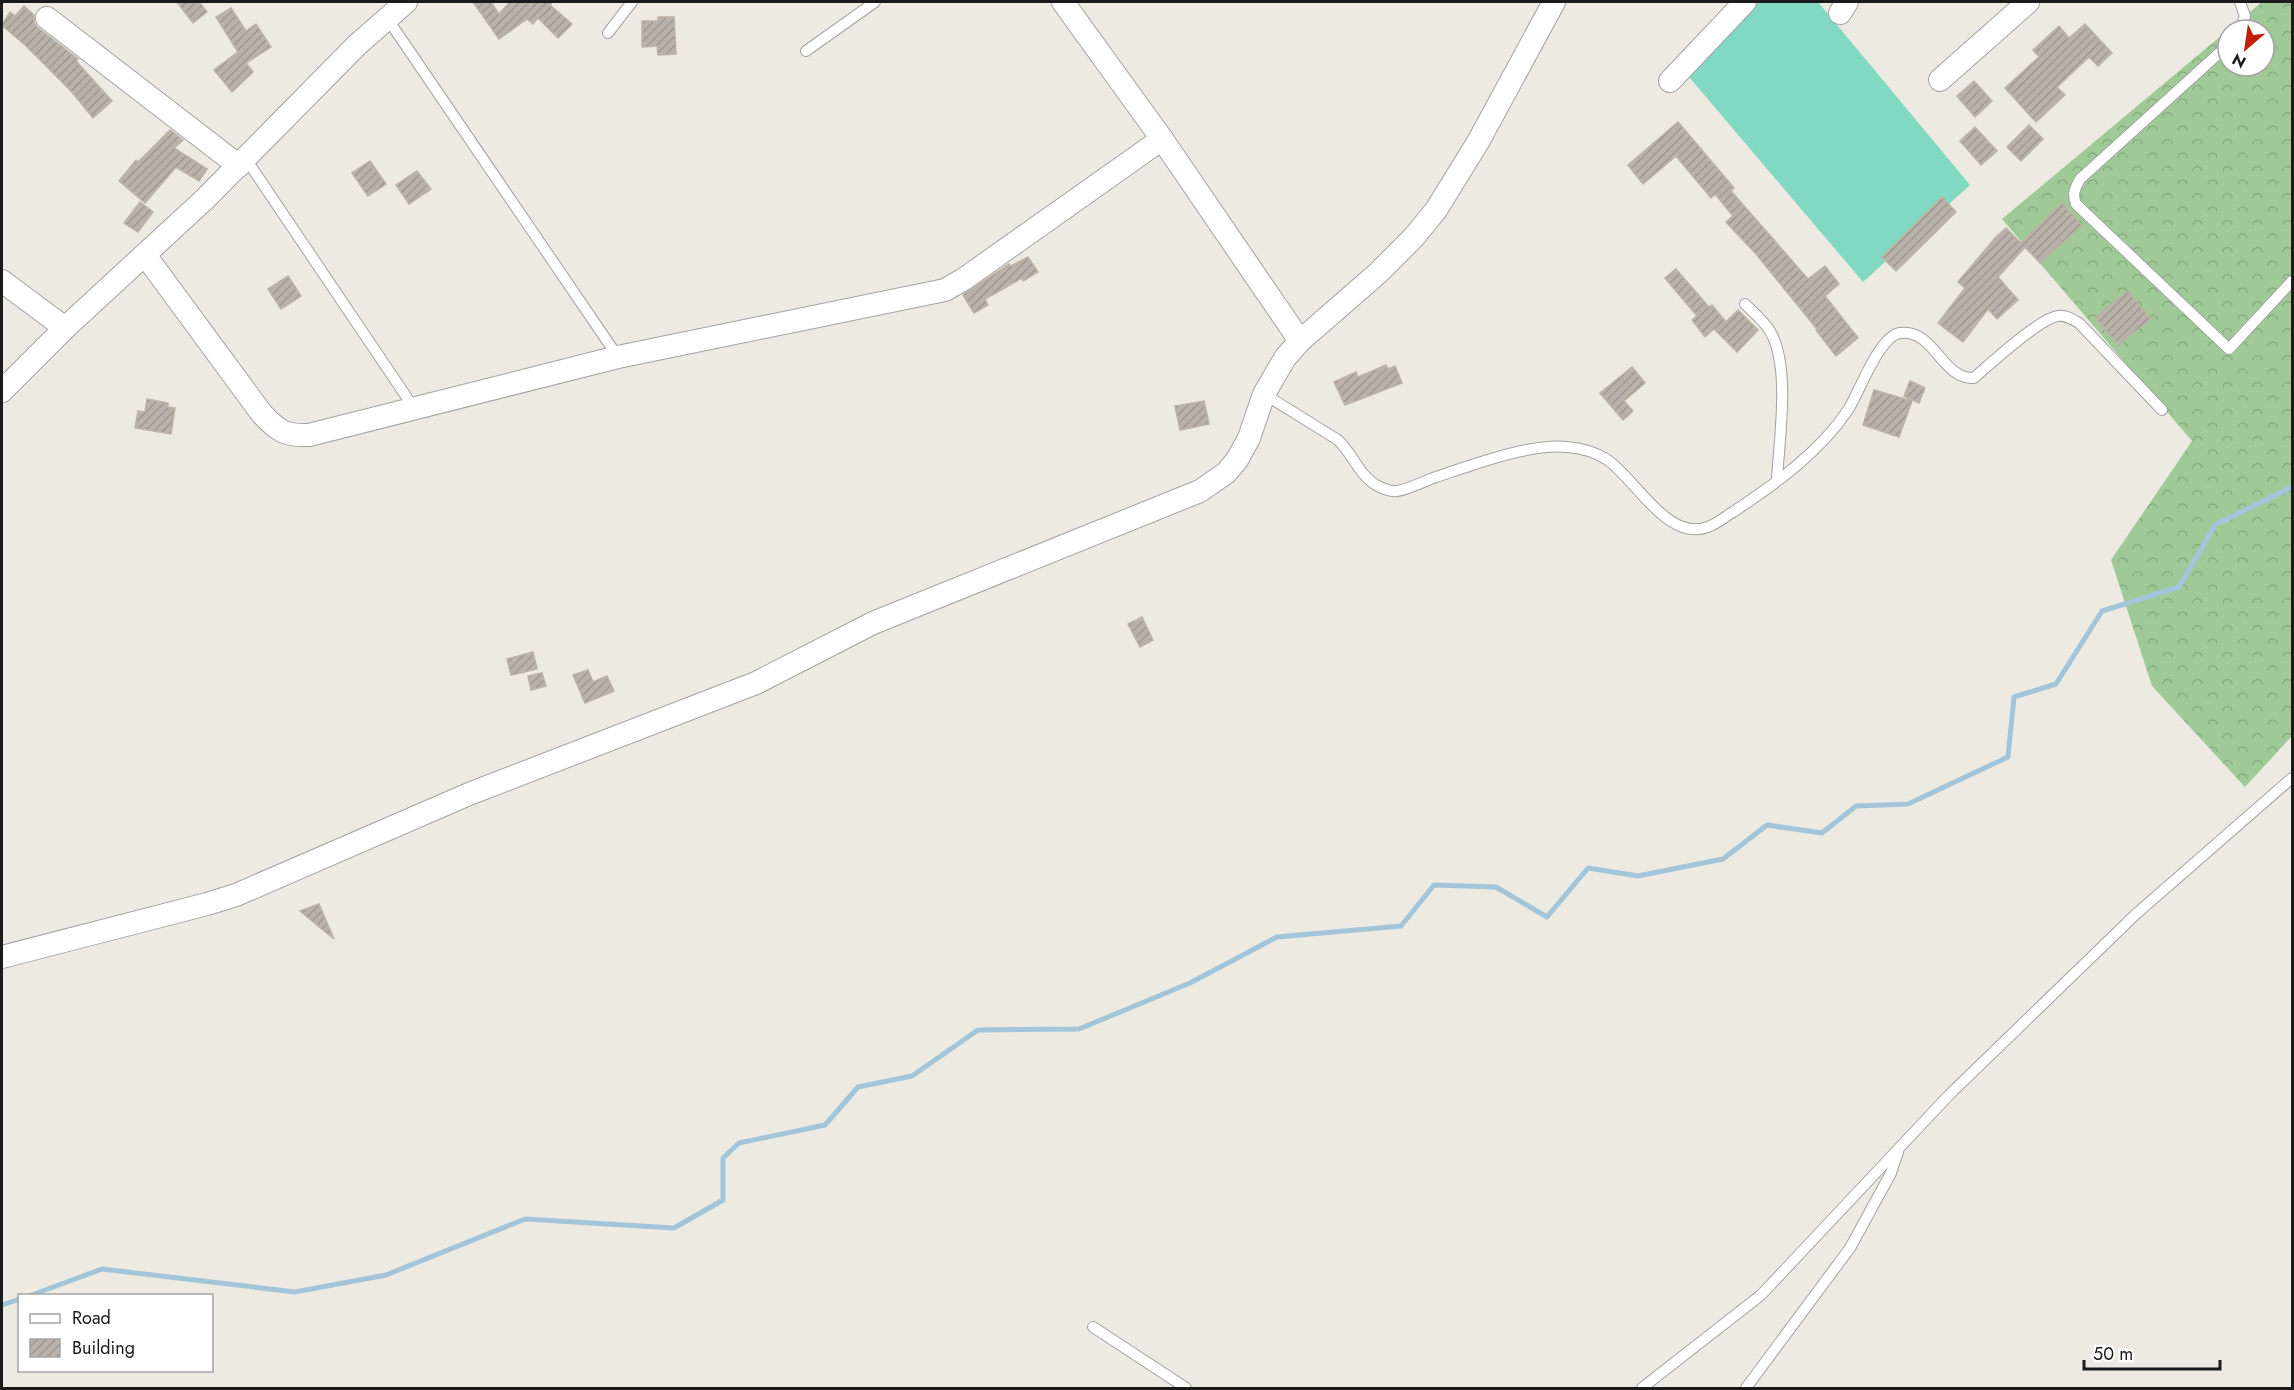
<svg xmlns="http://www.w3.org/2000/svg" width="2294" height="1390" font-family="Jost,sans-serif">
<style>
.forest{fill:url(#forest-crowns)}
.pitch{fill:#81d9c2}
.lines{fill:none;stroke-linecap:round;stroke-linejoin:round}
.stream{stroke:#a2c5d9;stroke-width:5}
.building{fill:url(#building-hatch);stroke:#bdb2a4;stroke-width:1.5}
.service-casing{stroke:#a2a2a2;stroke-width:12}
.minor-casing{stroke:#a2a2a2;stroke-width:24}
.service{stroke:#fff;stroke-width:10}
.minor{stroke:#fff;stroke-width:22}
</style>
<defs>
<pattern id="forest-crowns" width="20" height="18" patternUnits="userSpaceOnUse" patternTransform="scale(1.5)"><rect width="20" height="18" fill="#9fca97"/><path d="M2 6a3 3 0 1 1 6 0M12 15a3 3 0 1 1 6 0" fill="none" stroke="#88ad82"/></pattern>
<pattern id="building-hatch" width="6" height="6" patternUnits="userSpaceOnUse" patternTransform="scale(1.5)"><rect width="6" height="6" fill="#b8b2aa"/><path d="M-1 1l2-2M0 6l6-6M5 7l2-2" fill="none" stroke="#9e9892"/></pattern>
</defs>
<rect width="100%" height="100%" fill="#eceae1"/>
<!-- forest -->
<path class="forest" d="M2262 2H2292V736L2245 787 2152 686 2111 560 2192 441 2002 219 2228 30V66H2264V30H2228Z"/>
<!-- pitch -->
<path class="pitch" d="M1759 2H1818L1970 185 1863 282 1684 71Z"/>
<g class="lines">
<!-- stream -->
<g class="stream">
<path d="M29 1296 102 1269 295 1292 386 1275 525 1219 674 1228 723 1200V1158L739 1143 825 1125 858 1087 912 1076 978 1030 1079 1029 1190 983 1277 937 1401 926 1434 885 1496 887 1547 917 1588 868 1638 876 1723 859 1767 825 1822 833 1856 806 1908 804 2008 757 2014 697 2056 684 2102 611 2179 587 2215 525 2292 487"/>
<path d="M2 1305 20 1299"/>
</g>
</g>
<!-- building -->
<g class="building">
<path d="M177 2H199L207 12 193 23Z"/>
<path d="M473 2H491L499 14 510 2H552L550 5 572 24 558 38 538 18 533 24 527 19 499 39Z"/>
<path d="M24 6 34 15V23L38 28 78 59 76 61 112 101 93 118 71 91 26 46 2 25 10 12 15 16Z"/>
<path d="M231 8 246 31 256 24 271 47 246 63 253 72 232 92 214 70 238 52 216 17Z"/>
<path d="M658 17H674L676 54 658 55 657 46 642 47V21H658Z"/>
<path d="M2085 24 2112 53 2098 66 2089 57 2057 87 2065 95 2036 122 2005 88 2039 57 2033 50 2059 26 2069 38Z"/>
<path d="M1974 81 1992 101 1975 117 1957 96Z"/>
<path d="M1678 122 1734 188 1731 191 1808 279 1825 266 1839 284 1825 296 1858 338 1836 356 1816 330 1817 329 1756 254 1726 222 1733 216 1715 194 1711 198 1676 156 1643 184 1628 165Z"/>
<path d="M2029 125 2043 139 2021 161 2007 147Z"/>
<path d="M1975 127 1997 151 1981 165 1960 141Z"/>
<path d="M170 130 183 140 174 148 207 169 199 181 176 167 145 203 119 181 136 160 138 162Z"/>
<path d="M370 161 386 184 368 196 352 173Z"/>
<path d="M417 171 431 189 409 204 396 185Z"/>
<path d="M1942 197 1956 212 1896 271 1882 257Z"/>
<path d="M140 202 153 212 138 232 124 223Z"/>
<path d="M2062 203 2082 225 2040 263 2025 247 1998 277 2018 300 1997 319 1988 309 1963 342 1938 323 1965 288 1958 282 1996 237 2006 228 2021 243Z"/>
<path d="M1028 257 1038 272 1023 281 1022 278 985 299 988 305 974 313 963 295 1009 264 1011 266Z"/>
<path d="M1676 269 1709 307 1712 305 1726 322 1738 310 1758 330 1737 352 1714 329 1705 337 1692 320 1697 316 1665 278Z"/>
<path d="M288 276 301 296 281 309 268 289Z"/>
<path d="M2128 291 2151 319 2118 345 2095 317Z"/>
<path d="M1386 365 1388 369 1395 366 1402 383 1345 405 1334 382 1356 372 1358 377Z"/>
<path d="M1632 367 1645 383 1624 401 1633 411 1623 420 1600 393Z"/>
<path d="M1910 381 1925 388 1919 403 1904 396Z"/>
<path d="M1874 390 1912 401 1899 437 1863 425Z"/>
<path d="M147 399 168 403V407L175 408 171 434 135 428 138 411 145 412Z"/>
<path d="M1204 401 1209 424 1180 430 1175 406Z"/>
<path d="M1142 617 1153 640 1140 647 1128 624Z"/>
<path d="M533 652 537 669 511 675 507 659Z"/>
<path d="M588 670 593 682 607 676 614 691 585 703 573 675Z"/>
<path d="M542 673 546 686 531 690 528 676Z"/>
<path d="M319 904 334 939 300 911Z"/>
</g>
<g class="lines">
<defs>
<g id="service">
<path d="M2240 2 2245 16 2240 30"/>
<path d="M387 18 618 357"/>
<path d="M608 33 632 2"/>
<path d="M2228 45 2080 179C2075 188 2072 194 2076 204L2229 349 2292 281"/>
<path d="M806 51 875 2"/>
<path d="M246 159 414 408"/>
<path d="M1745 304C1754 313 1763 320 1770 331 1791 367 1779 439 1777 480"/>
<path d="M1264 394 1338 440C1352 453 1359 475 1376 485 1381 488 1391 492 1397 491 1410 489 1424 481 1436 477 1472 465 1530 443 1567 447 1580 448 1595 452 1606 459 1635 477 1668 545 1710 526 1718 523 1726 516 1733 512 1774 485 1820 452 1848 410 1859 393 1879 336 1900 333 1934 328 1942 380 1974 378 1990 364 2040 318 2058 316 2066 315 2072 319 2079 323L2162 410"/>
<path d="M1093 1327 1186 1388"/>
<path d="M1642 1388 1761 1295 1949 1095 2136 914 2292 778"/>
<path d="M1746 1388 1850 1248 1891 1173 1898 1152"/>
</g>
<g id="minor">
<path d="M1063 2 1162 139 1300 341"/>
<path d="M1840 13 1847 2"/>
<path d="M47 18 239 166"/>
<path d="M1940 80 2028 2"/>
<path d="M1670 81 1745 2"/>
<path d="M145 255 262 414C278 431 285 436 309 435L618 357 945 290 964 279 1162 139"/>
<path d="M2 281 65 328"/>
<path d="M2 391 65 328 205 199 357 45 406 2"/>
<path d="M2 957 207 904 236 895 469 794 756 683 873 623 1200 491 1226 473 1237 460 1249 438 1264 394 1285 358 1300 341 1378 273 1414 237 1436 210 1478 142 1554 2"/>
</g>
</defs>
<!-- service casing -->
<use href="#service" class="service-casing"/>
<!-- minor casing -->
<use href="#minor" class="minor-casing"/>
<!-- service -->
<use href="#service" class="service"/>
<!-- minor -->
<use href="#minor" class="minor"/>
</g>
<!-- border -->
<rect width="2294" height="1390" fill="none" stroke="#1b1b1b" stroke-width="6"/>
<!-- legend -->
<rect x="18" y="1294" width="195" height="78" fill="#ffffff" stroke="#a4a4a4" stroke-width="1.5"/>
<rect x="30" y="1314" width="30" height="9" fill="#ffffff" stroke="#a4a4a4" stroke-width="1.5"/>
<text x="72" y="1324" font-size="18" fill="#1b1b1b">Road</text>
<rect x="30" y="1339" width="30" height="18" fill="url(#building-hatch)" stroke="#a4a4a4" stroke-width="1.5"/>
<text x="72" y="1354" font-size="18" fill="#1b1b1b">Building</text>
<!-- north arrow -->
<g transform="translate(2246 48) rotate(209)"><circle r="28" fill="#ffffff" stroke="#a4a4a4" stroke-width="1.5"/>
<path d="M0-4.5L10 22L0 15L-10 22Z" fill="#be1f08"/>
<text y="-9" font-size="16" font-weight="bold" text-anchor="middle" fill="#1b1b1b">N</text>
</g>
<!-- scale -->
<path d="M2084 1360v9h136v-9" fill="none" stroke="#1b1b1b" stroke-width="3"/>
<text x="2093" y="1360" font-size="18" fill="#1b1b1b" stroke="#ffffff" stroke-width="4.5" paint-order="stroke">50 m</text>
</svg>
